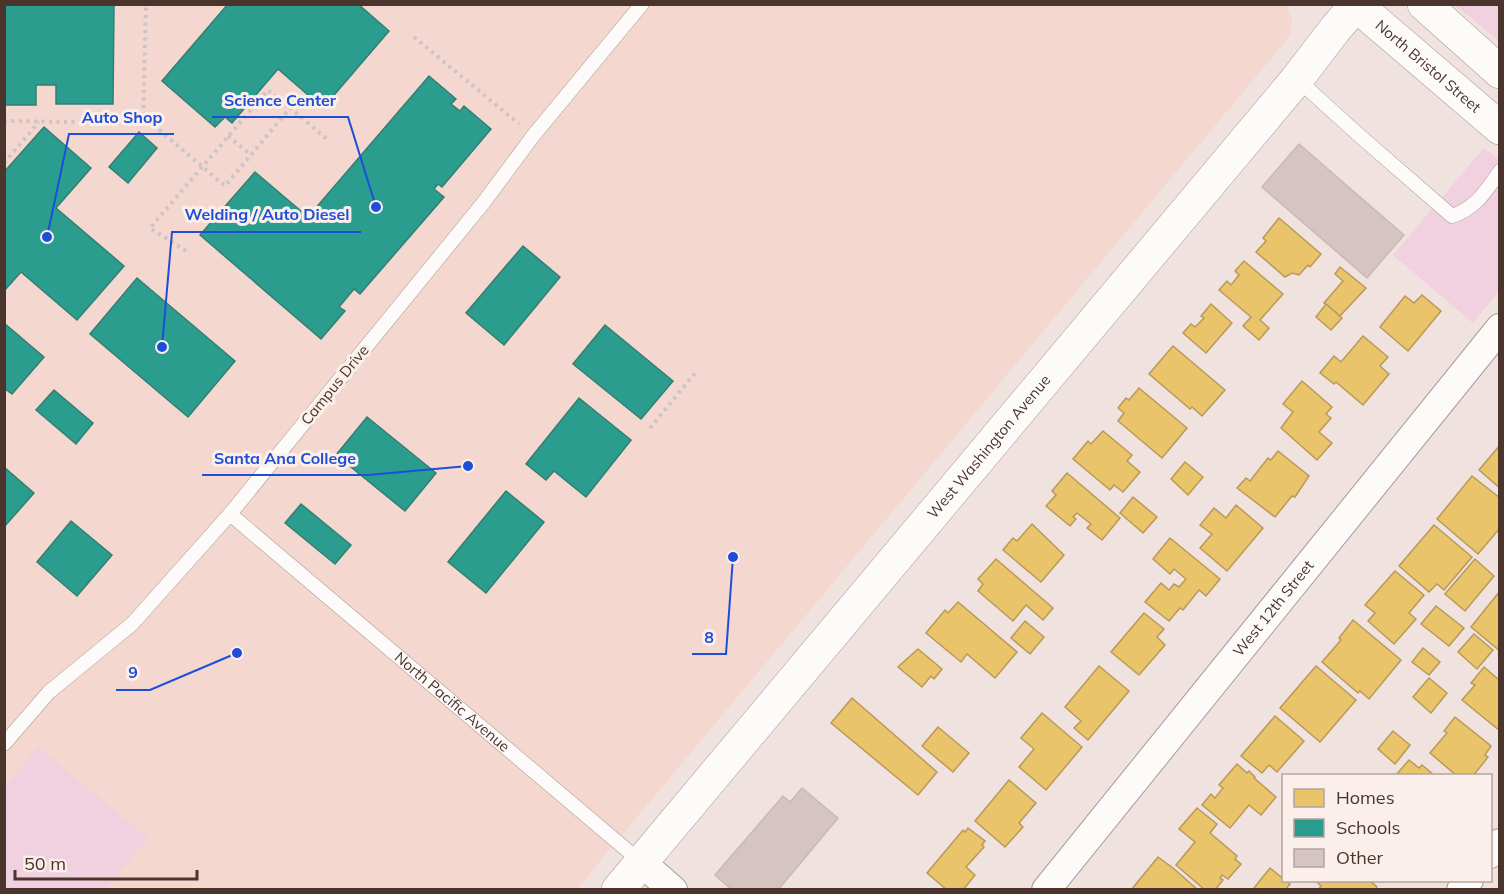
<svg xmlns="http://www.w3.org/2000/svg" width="1504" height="894" font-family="Mulish,sans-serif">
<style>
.built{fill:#f4d7ce}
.green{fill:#f1d1e0}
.homes{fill:#e9c46a;stroke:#ba9957;stroke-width:1.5}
.schools{fill:#2a9d8f;stroke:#347e71;stroke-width:1.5}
.building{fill:#d6c4c2;stroke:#cab8b6;stroke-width:1.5}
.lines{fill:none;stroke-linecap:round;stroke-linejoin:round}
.lane-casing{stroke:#ab9a96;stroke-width:15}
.street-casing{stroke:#ab9a96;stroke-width:30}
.secondary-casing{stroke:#ab9a96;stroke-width:34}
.primary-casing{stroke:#ab9a96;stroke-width:34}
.path{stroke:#cdc4c3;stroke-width:4;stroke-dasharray:3 4.5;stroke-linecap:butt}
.lane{stroke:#fdfbfa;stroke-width:14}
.street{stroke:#fdfbfa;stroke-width:28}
.secondary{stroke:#fdfbfa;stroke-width:33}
.primary{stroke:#fdfbfa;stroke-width:33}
.labels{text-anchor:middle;stroke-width:6;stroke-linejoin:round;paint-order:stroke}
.street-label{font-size:15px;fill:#4b342c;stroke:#fbefeb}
.leader{fill:none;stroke:#1d4ed8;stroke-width:2}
.callout-dot{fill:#1d4ed8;stroke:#fbefeb;stroke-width:2}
.callout-label{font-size:16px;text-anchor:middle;font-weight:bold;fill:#1d4ed8;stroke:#fbefeb;stroke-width:6;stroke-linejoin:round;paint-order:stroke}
</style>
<rect width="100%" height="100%" fill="#f0e2de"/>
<!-- built -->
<path class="built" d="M1287 4 1292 19 1291 32 1285 42 577 889 5 890V5Z"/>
<!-- green -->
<g class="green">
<path d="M1455 5H1499V41Z"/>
<path d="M1484 148 1499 160V291L1473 323 1393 255Z"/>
<path d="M38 747 148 838 106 889H5V787Z"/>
</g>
<!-- homes -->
<g class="homes">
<path d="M1279 218 1321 254 1310 267 1308 265 1299 275 1292 273 1285 277 1256 252 1266 241 1263 238Z"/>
<path d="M1244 261 1283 294 1260 320 1269 328 1259 340 1243 326 1251 317 1219 290 1227 281 1231 285 1239 275 1235 271Z"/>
<path d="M1340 267 1366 288 1340 316 1324 303 1343 281 1335 274Z"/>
<path d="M1422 295 1441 311 1408 351 1380 327 1405 296 1414 303Z"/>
<path d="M1211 304 1232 323 1206 353 1183 333 1191 324 1195 327 1204 318 1201 316Z"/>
<path d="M1326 304 1342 318 1331 330 1316 317Z"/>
<path d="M1363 336 1388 357 1380 366 1389 374 1363 405 1336 382 1334 384 1320 373 1334 356 1341 362Z"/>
<path d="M1173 346 1225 390 1202 416 1192 407 1190 409 1149 374Z"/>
<path d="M1302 381 1332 407 1326 414 1331 418 1319 432 1332 443 1317 460 1281 428 1293 412 1283 404Z"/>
<path d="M1139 388 1187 428 1162 458 1118 421 1124 413 1118 408 1126 398 1129 400Z"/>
<path d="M1103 431 1132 455 1127 461 1140 472 1123 492 1114 485 1110 490 1073 459 1088 441 1091 444Z"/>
<path d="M1500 445V488L1479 470Z"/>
<path d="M1278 451 1309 476 1295 497 1292 496 1275 517 1237 488 1246 478 1250 481 1268 458 1271 460Z"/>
<path d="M1185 462 1203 477 1188 495 1171 479Z"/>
<path d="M1067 473 1120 518 1102 540 1087 528 1091 524 1077 513 1073 517 1076 519 1070 526 1046 506 1056 495 1052 491Z"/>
<path d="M1472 476 1500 498V528L1478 554 1437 519Z"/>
<path d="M1133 497 1157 517 1143 533 1120 513Z"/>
<path d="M1236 505 1263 528 1227 571 1200 548 1212 534 1200 525 1214 508 1226 518Z"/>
<path d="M1032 524 1064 555 1041 582 1003 550 1013 538 1017 541Z"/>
<path d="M1434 525 1472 557 1444 590 1437 584 1429 592 1399 566Z"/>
<path d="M1170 538 1220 579 1206 596 1199 590 1183 610 1180 608 1169 621 1145 602 1161 583 1169 590 1174 584 1179 587 1186 579 1174 569 1170 574 1153 559Z"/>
<path d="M996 559 1053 608 1043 620 1026 605 1013 621 978 591 983 584 978 579Z"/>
<path d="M1475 559 1494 576 1465 611 1445 594Z"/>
<path d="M1395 571 1424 595 1409 613 1416 619 1394 644 1368 621 1375 613 1365 605Z"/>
<path d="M1500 591 1499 626 1500 651 1471 627Z"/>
<path d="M958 602 1017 652 995 678 967 654 961 662 926 633 945 610 948 613Z"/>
<path d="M1436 606 1464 628 1449 646 1421 624Z"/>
<path d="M1144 613 1164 629 1157 637 1165 645 1139 675 1111 652Z"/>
<path d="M1353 620 1401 660 1369 699 1360 691 1358 693 1322 662 1341 640 1339 638Z"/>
<path d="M1025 621 1044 637 1030 654 1011 638Z"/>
<path d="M1474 634 1493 650 1477 669 1458 652Z"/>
<path d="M1423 648 1440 662 1429 675 1412 662Z"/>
<path d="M918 649 942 669 934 679 931 676 922 687 898 667Z"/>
<path d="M1099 666 1129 691 1088 740 1074 728 1081 721 1065 707Z"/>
<path d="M1316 666 1356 700 1320 742 1280 708Z"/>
<path d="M1484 667 1498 679 1500 677V731L1462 700 1475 685 1471 683Z"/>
<path d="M1429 678 1447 693 1431 713 1413 697Z"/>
<path d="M852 698 937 772 918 795 831 723Z"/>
<path d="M1042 713 1082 747 1046 790 1019 767 1034 749 1021 738Z"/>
<path d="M1275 716 1304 741 1277 772 1269 765 1262 773 1241 756Z"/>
<path d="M1455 717 1491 746 1485 755 1488 757 1473 776H1457L1430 753 1447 733 1444 731Z"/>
<path d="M938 727 969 753 953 772 922 746Z"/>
<path d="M1393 731 1410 745 1395 764 1378 749Z"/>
<path d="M1409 760 1419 768 1422 765 1435 776H1395Z"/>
<path d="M1237 764 1247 773 1249 771 1255 777 1254 778 1276 797 1261 815 1249 805 1230 828 1202 805 1211 794 1215 798 1223 788 1219 785Z"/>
<path d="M1009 780 1036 803 1019 823 1023 827 1005 847 975 821Z"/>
<path d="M1197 808 1217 824 1210 833 1237 856 1235 859 1241 864 1228 879 1222 875 1220 878 1223 880 1215 890H1205L1176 865 1195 842 1179 829Z"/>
<path d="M968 828 985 841 982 845 984 847 966 867 975 875 963 890H947L927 873 963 830 965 832Z"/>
<path d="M1158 857 1173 868 1198 890H1131Z"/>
<path d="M1270 868 1290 884 1285 890H1256L1254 888Z"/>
<path d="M1315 880H1369L1377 887 1375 890H1318L1321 886Z"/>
</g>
<!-- schools -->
<g class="schools">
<path d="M4 4H114L113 104H56V85H36V105H4Z"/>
<path d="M228 4H358L389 31 323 108 278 69 232 123 225 117 215 127 162 81Z"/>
<path d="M429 76 456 99 451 104 460 111 464 106 491 129 442 187 438 184 434 189 444 197 360 294 354 289 339 307 345 311 321 339 200 235 255 172 308 217Z"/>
<path d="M44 127 91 168 56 208 124 266 77 320 21 272 4 291V172Z"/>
<path d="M139 132 157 148 128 183 109 167Z"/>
<path d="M523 246 560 277 504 345 466 313Z"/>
<path d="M137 278 235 361 188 417 90 334Z"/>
<path d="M4 323 44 357 12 394 4 388Z"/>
<path d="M605 325 673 381 641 419 573 364Z"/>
<path d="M54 390 93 423 76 444 36 410Z"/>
<path d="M579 398 631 440 586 497 554 471 546 480 526 464Z"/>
<path d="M367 417 436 473 405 511 336 455Z"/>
<path d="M4 467 34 493 4 527Z"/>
<path d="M506 491 544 522 486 593 448 562Z"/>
<path d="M301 504 351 545 335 564 285 523Z"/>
<path d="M71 521 112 555 77 596 37 562Z"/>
</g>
<!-- building -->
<g class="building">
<path d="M1299 144 1404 235 1367 278 1262 187Z"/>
<path d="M802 788 838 818 778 890H732L715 875 783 796 790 802Z"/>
</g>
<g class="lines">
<defs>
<g id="lane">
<path d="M1297 79 1361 137 1452 216C1476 208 1486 191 1500 171"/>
<path id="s1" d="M230 514 641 862"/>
<path d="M4 744 49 692 132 624 230 514 484 202 533 136 642 4"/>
</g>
<g id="street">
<path d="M1490 854 1500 843"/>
<path d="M641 862 673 890"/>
<path id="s2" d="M1046 890 1500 328"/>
<path d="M1461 890 1469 880"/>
</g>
<g id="secondary">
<path id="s3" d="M618 890 1297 79 1336 28 1357 4"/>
</g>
<g id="primary">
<path id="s4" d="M1355 4 1500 128"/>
<path d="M1424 4 1500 72"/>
</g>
</defs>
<!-- lane casing -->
<use href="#lane" class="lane-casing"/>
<!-- street casing -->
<use href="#street" class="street-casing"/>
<!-- secondary casing -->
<use href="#secondary" class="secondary-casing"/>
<!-- primary casing -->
<use href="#primary" class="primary-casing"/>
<!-- path -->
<g class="path">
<path d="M414 37 519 124"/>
<path d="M4 121 151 123 225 186 290 108 328 140"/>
<path d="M143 123 146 4"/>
<path d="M228 136 251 155"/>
<path d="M4 163 39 122"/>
<path d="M186 251 150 228 268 90 290 108"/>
<path d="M650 428 696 372"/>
</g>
<!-- lane -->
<use href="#lane" class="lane"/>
<!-- street -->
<use href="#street" class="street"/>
<!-- secondary -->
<use href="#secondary" class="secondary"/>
<!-- primary -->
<use href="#primary" class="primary"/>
</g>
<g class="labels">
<!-- street labels -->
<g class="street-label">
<text dy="5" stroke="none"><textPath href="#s4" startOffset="96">North Bristol Street</textPath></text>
<text transform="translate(335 385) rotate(-51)" y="5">Campus Drive</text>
<text dy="5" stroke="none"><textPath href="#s3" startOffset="578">West Washington Avenue</textPath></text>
<text dy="5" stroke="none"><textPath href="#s2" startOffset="362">West 12th Street</textPath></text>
<text dy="5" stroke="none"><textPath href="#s1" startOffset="291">North Pacific Avenue</textPath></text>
</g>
</g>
<!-- callouts -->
<path class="leader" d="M376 207L348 117H212M47 237L69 134H174M162 347L172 232H361M468 466L368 475H202M733 557L726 654H692M237 653L150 690H116"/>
<g class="callout-dot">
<circle cx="376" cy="207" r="6"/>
<circle cx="47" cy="237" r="6"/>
<circle cx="162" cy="347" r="6"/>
<circle cx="468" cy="466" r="6"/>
<circle cx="733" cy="557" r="6"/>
<circle cx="237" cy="653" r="6"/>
</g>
<g class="callout-label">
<text x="280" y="106">Science Center</text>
<text x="122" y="123">Auto Shop</text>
<text x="267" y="220">Welding / Auto Diesel</text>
<text x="285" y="464">Santa Ana College</text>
<text x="709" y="643">8</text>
<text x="133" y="678">9</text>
</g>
<!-- border -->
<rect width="1504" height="894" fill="none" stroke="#4b342c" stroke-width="12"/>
<!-- legend -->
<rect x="1282" y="774" width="210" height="108" fill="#fbefeb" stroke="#b5a49f" stroke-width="1.5"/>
<rect x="1294" y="789" width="30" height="18" fill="#e9c46a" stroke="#b5a49f" stroke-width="1.5"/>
<text x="1336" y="804" font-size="18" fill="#4b342c">Homes</text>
<rect x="1294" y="819" width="30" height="18" fill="#2a9d8f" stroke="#b5a49f" stroke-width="1.5"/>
<text x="1336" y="834" font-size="18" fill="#4b342c">Schools</text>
<rect x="1294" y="849" width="30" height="18" fill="#d6c4c2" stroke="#b5a49f" stroke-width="1.5"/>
<text x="1336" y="864" font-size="18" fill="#4b342c">Other</text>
<!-- scale -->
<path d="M15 870v9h182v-9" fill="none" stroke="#4b342c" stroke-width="3"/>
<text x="24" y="870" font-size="18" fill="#4b342c" stroke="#fbefeb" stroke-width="4.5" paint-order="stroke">50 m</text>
</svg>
